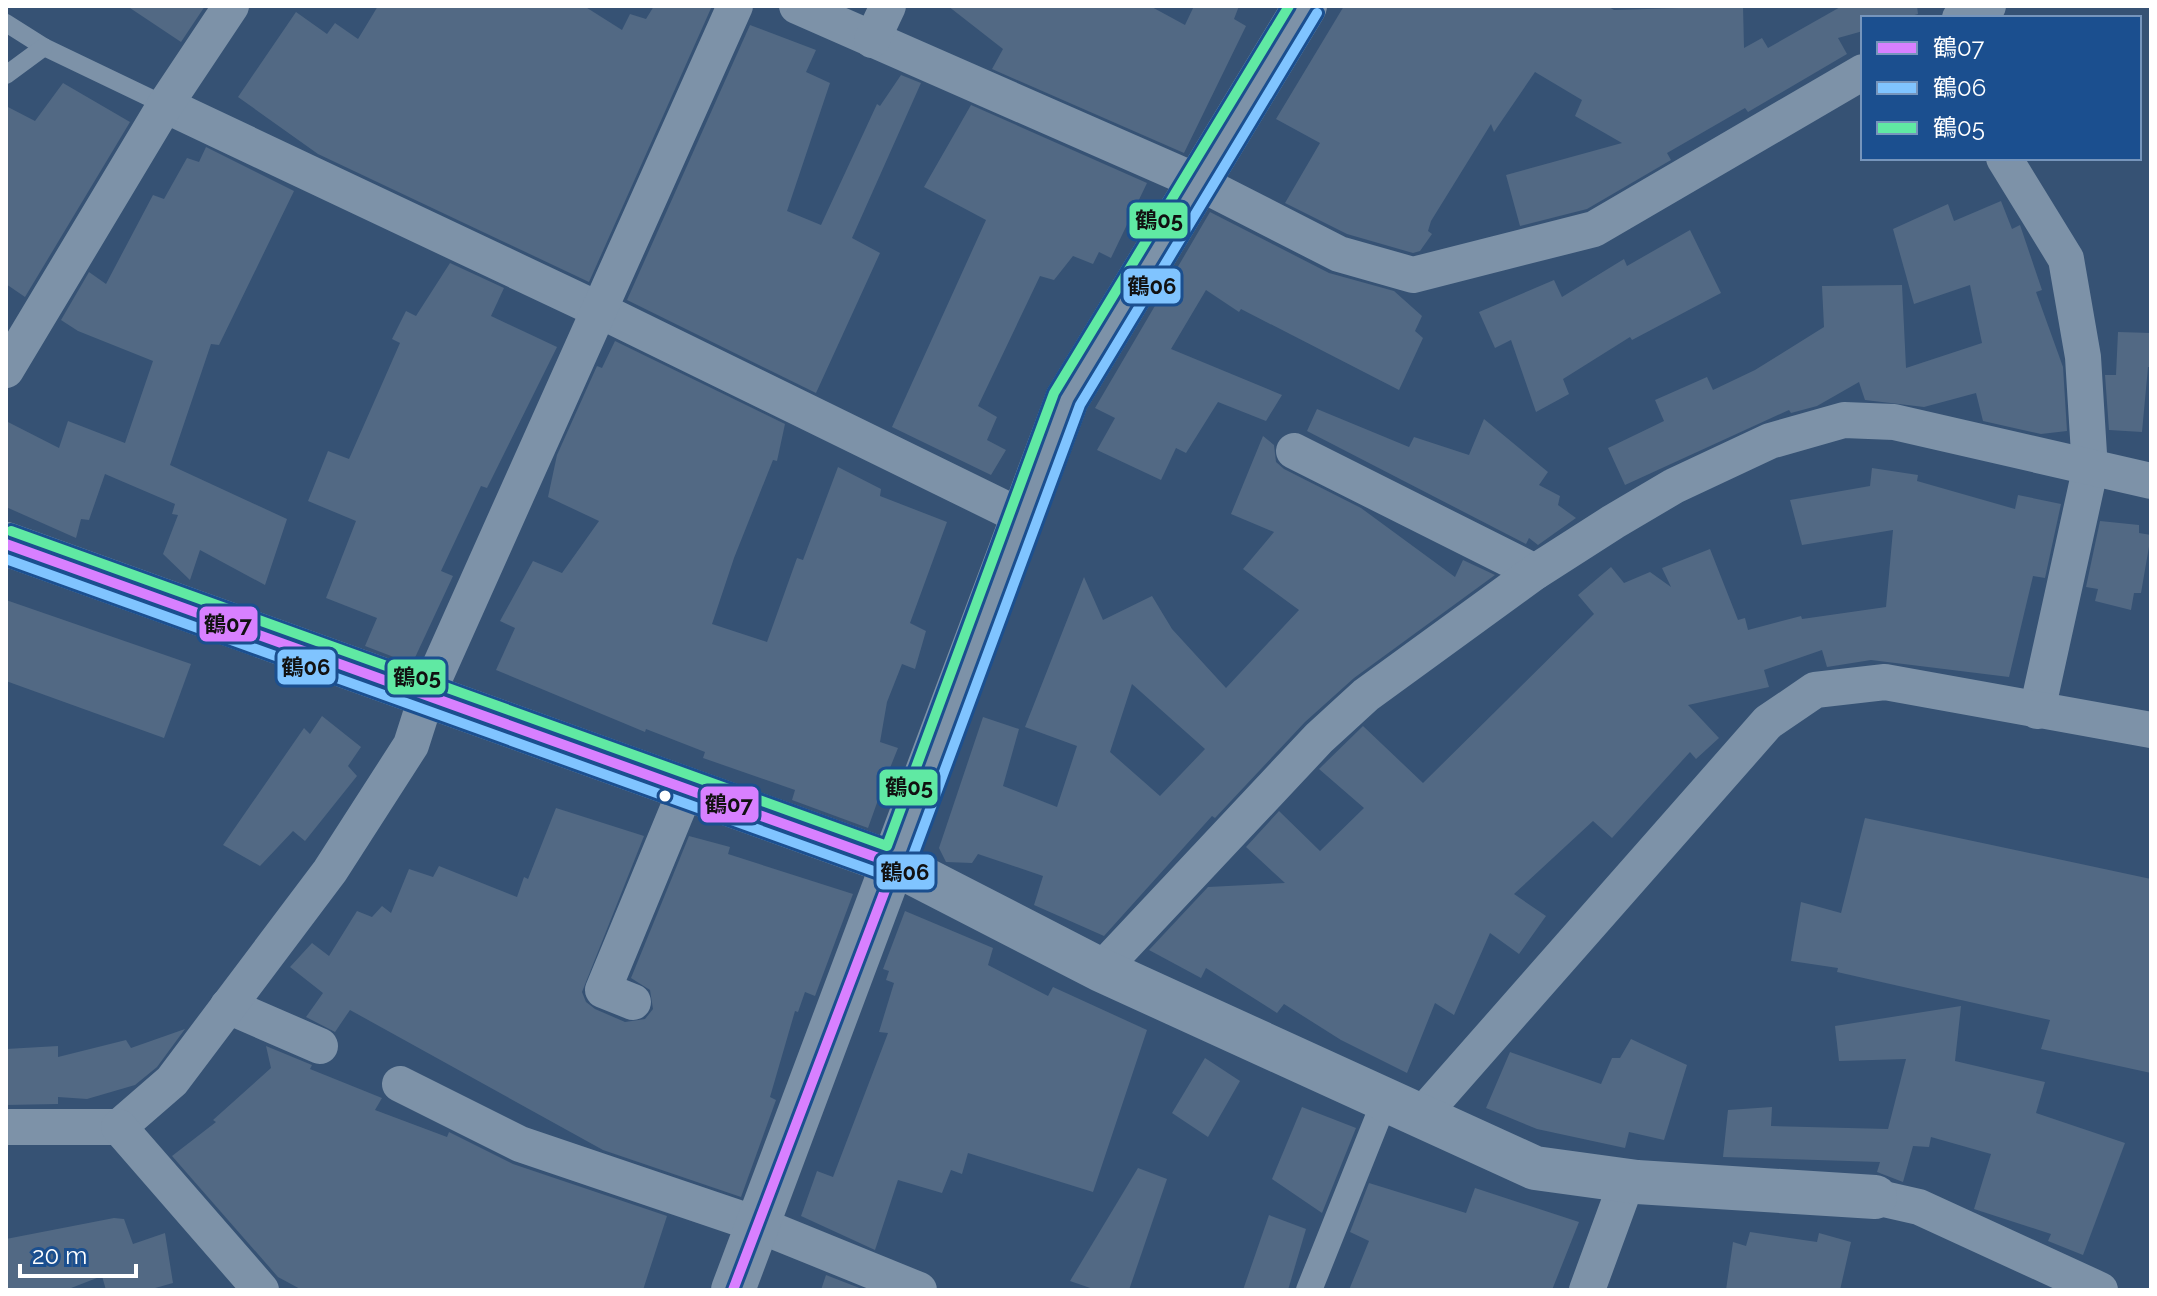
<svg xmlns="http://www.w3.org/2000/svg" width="2157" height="1296" font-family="Raleway,'Noto Sans JP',sans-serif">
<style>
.building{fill:#526984;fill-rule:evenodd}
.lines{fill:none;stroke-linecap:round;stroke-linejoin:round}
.service{stroke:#7d92a8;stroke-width:18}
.pedestrian{stroke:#7d92a8;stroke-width:26}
.minor{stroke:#7d92a8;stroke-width:36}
.tertiary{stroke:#7d92a8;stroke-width:44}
.bus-1-casing{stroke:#1b4f8f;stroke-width:16}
.bus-2-casing{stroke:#1b4f8f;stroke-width:16}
.bus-3-casing{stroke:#1b4f8f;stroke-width:16}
.bus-1{stroke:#d880ff;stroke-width:10}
.bus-2{stroke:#80c4ff;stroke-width:10}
.bus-3{stroke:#60e9a3;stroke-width:10}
.bus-dot{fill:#fff;stroke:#1b4f8f;stroke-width:3}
.line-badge{stroke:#1b4f8f;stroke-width:3}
.pale-badge-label{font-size:22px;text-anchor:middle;font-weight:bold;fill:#111}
</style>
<rect width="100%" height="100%" fill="#365274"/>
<!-- building -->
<g class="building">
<path d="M127 6H205L181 42Z"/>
<path d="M378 6H584L622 30 630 14 646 19 654 6H712L589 282 318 154 238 97 296 12 327 34 335 23 358 39Z"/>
<path d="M948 6H1150L1185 25 1194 6H1239L1234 19 1246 26 1184 153 992 69 1003 49Z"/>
<path d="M1344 6H1607L1614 10 1743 6 1744 48 1762 38 1768 48 1842 6H1917L1918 14 1904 18H1863V31L1838 38 1847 54 1748 112 1745 108 1667 153 1671 160 1587 209 1520 226 1506 175 1622 143 1575 116 1582 100 1535 72 1494 132 1491 124 1431 221 1428 231 1432 234 1420 251 1413 253 1347 234 1285 203 1320 143 1276 119Z"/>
<path d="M750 25 816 50 806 72 830 83 787 211 821 225 877 104 880 106 901 75 921 83 852 238 880 253 816 393 627 300Z"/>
<path d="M63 83 130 122 25 297 6 284V106L35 121Z"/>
<path d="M971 105 1147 183 1111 258 1099 252 1093 264 1073 256 1054 280 1040 276 978 406 997 417 987 440 1006 450 991 475 892 427 986 220 924 187Z"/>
<path d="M206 147 294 191 219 345 211 344 170 465 287 519 265 585 200 550 190 580 163 554 178 515 172 514 175 504 105 474 89 520 81 519 76 538 6 507V421L59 448 68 421 125 443 153 361 78 331 61 320 89 272 106 284 153 195 164 199 187 158 199 162Z"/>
<path d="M2001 201 2012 229 2020 225 2042 290 2036 292 2063 367 2067 431 2041 434 1983 421 1976 393 1924 407 1865 400 1859 382 1817 406 1791 413 1789 410 1625 485 1608 448 1664 421 1655 400 1707 377 1713 390 1755 370 1824 327 1822 286 1902 285 1906 368 1982 343 1970 285 1914 304 1893 229 1948 204 1954 221Z"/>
<path d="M1210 212 1329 273 1394 291 1422 316 1415 331 1423 338 1399 390 1241 309 1239 312 1206 290 1171 349 1282 395 1266 421 1218 402 1186 453 1176 448 1161 480 1097 450 1115 418 1095 408Z"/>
<path d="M1690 230 1721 293 1632 340 1630 337 1563 379 1569 394 1536 412 1511 340 1495 348 1479 312 1554 280 1562 297 1624 259 1627 266Z"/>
<path d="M450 263 504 288 491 316 557 347 487 488 481 486 441 571 453 576 412 664 365 646 377 618 326 598 356 521 308 501 328 451 349 459 400 343 392 339 406 311 416 316Z"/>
<path d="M2118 332 2151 333V367H2148L2142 432 2109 430 2105 375H2116Z"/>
<path d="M615 341 785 424 777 461 773 460 734 558 712 624 767 642 797 558 803 560 838 467 881 489 880 496 947 522 910 623 926 631 915 669 902 664 887 702 880 742 898 748 888 773 898 779 889 804 878 800 868 828 792 800 795 790 703 758 705 752 646 729 645 732 496 670 515 628 500 621 533 561 562 573 599 521 548 497 557 455 597 366 602 368Z"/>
<path d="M1317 409 1409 447 1414 437 1469 455 1484 419 1548 472 1539 485 1560 496 1558 505 1576 518 1538 545 1529 538 1526 544 1307 431Z"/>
<path d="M1263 436 1274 445 1276 462 1284 469 1361 508 1455 577 1463 560 1495 575 1354 678 1305 722 1215 818 1212 816 1104 936 1034 905 1043 876 978 854 972 863 946 862 939 848 983 717 1019 729 1003 786 1057 807 1077 746 1025 727 1084 577 1103 620 1152 596 1172 629 1226 688 1299 610 1243 569 1274 532 1231 514ZM1132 684 1205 749 1160 796 1110 752Z"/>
<path d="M1872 468 1918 475 1917 481 2015 509 2018 495 2061 504 2045 578 2033 576 2009 677 1871 660 1827 667 1822 650 1764 670 1769 687 1688 705 1719 738 1696 759 1690 752 1612 838 1593 821 1514 894 1546 916 1519 954 1490 933 1454 1015 1435 1003 1407 1073 1341 1040 1284 1004 1277 1013 1206 968 1201 978 1149 950 1208 887 1285 883 1246 847 1279 811 1320 851 1364 808 1319 769 1363 726 1423 783 1594 614 1578 595 1611 567 1624 583 1650 572 1671 587 1662 568 1710 549 1738 620 1745 618 1748 630 1801 616 1802 619 1886 607 1893 530 1802 545 1790 500 1870 486Z"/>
<path d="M2100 521 2139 525V533L2151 535 2141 593H2134L2131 610 2095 601 2098 589 2086 587Z"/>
<path d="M6 600 191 664 164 738 6 681Z"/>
<path d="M322 716 361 747 348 766 357 776 305 841 293 831 260 866 223 845 304 728 310 734Z"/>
<path d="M556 808 644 836 582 992 586 1002 595 1009 625 1022 645 1019 653 1009 650 990 631 978 689 836 730 847 728 854 853 894 815 996 805 992 798 1012 795 1011 770 1097 776 1100 741 1197 603 1150 350 1010 335 1032 306 1017 323 993 290 967 312 943 329 956 357 911 372 917 382 906 391 913 409 869 433 877 439 866 517 897 524 877 528 879Z"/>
<path d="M1865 818 2151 879V1073L2041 1049 2050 1020 1837 972 1838 968 1791 961 1801 902 1841 913Z"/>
<path d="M905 911 993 948 988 965 1048 996 1053 987 1147 1030 1093 1192 968 1153 962 1174 951 1170 942 1193 898 1180 875 1250 801 1216 817 1171 833 1177 888 1033 879 1032 894 983 886 980 889 971 883 969Z"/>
<path d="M1961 1006 1955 1061 2045 1082 2036 1113 2125 1143 2083 1255 2048 1241 2051 1234 1974 1209 1991 1154 1931 1137 1929 1147 1913 1146 1903 1182 1877 1172 1880 1162 1723 1157 1728 1110 1772 1107 1771 1126 1888 1129 1906 1059 1839 1061 1835 1026Z"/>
<path d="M185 1029 157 1067 135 1085 87 1099 58 1097V1104L6 1105V1049L58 1046V1057L126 1040 131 1048Z"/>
<path d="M1631 1039 1687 1065 1664 1140 1629 1132 1625 1148 1537 1129 1486 1108 1510 1052 1601 1084 1612 1058H1620Z"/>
<path d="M266 1046 312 1065 310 1069 382 1098 375 1110 447 1137 449 1132 513 1164 667 1216 643 1290H302L278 1277 172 1156 216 1122 213 1120 271 1068Z"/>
<path d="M1205 1058 1240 1081 1208 1137 1172 1113Z"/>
<path d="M1302 1107 1356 1128 1322 1213 1272 1179Z"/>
<path d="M1138 1168 1167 1179 1129 1290H1096L1070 1281Z"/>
<path d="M1369 1183 1466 1213 1475 1188 1579 1222 1552 1290H1349L1369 1241 1350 1232Z"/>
<path d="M1269 1215 1306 1229 1288 1290H1243Z"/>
<path d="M114 1218 124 1219 133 1244 165 1233 173 1283 148 1290H106L102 1276 66 1290H6V1239Z"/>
<path d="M1750 1232 1817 1242 1819 1233 1851 1242 1840 1290H1726L1733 1242 1746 1246Z"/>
<path d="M826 1275 862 1289V1290H821Z"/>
</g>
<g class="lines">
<!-- service -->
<g class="service">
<path d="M6 23 44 47 165 105"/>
<path d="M6 75 44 47"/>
</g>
<!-- pedestrian -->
<path class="pedestrian" d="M1309 1290 1385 1100"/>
<!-- minor -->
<g class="minor">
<path d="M797 6 1198 182 1339 254 1413 275 1594 229 1863 72"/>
<path d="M1960 18 1988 6"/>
<path d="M872 40 888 6"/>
<path d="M165 105 599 310 1024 518"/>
<path d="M2004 158 2066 259 2083 357 2090 470 2037 711"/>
<path d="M6 370 165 105 231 6"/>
<path d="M1294 451 1535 572"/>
<path d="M1101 970 1319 738 1366 695 1535 572 1613 522 1674 486 1770 441 1844 420 1894 422 2151 481"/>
<path d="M633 1002 603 990 686 789"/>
<path d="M228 1006 320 1046"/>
<path d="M400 1084 520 1144 759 1225 919 1290"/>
<path d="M1421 1116 1768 722 1815 690 1885 682 2151 730"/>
<path d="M6 1127H119L172 1081 330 871 411 745 427 695 735 6"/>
<path d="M119 1127 261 1290"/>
<path d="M1875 1197 1919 1207 2100 1290"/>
<path d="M1587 1290 1627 1181"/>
</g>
<!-- tertiary -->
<g class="tertiary">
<path d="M6 544 895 864 1101 970 1535 1168 1637 1182 1875 1197"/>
<path d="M733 1290 1067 399 1305 6"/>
</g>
<defs>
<g id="bus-1">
<path d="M6 544 895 864"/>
<path d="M733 1290 895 864"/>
</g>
<path id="bus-2" d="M6 559 890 877H901L908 869 1080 405 1317 13"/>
<path id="bus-3" d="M11 531 887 846 1054 393 1289 6"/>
</defs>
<!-- bus-1 casing -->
<use href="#bus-1" class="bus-1-casing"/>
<!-- bus-2 casing -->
<use href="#bus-2" class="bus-2-casing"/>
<!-- bus-3 casing -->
<use href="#bus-3" class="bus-3-casing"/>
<!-- bus-1 -->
<use href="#bus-1" class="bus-1"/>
<!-- bus-2 -->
<use href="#bus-2" class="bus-2"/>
<!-- bus-3 -->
<use href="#bus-3" class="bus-3"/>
</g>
<!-- markers -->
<circle class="bus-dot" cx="665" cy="796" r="7"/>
<g class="line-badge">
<rect x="1128" y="201" width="61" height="39" rx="8" fill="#60e9a3"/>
<rect x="1122" y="267" width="60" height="38" rx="8" fill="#80c4ff"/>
<rect x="198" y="605" width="61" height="38" rx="8" fill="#d880ff"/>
<rect x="276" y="648" width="61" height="38" rx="8" fill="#80c4ff"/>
<rect x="386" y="658" width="61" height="38" rx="8" fill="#60e9a3"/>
<rect x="878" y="768" width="61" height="39" rx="8" fill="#60e9a3"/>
<rect x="699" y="785" width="61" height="39" rx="8" fill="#d880ff"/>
<rect x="875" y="853" width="61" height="38" rx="8" fill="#80c4ff"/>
</g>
<g class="pale-badge-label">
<text x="1159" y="228">鶴05</text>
<text x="1152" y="294">鶴06</text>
<text x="228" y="632">鶴07</text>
<text x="306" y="675">鶴06</text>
<text x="417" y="685">鶴05</text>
<text x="909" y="795">鶴05</text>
<text x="729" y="812">鶴07</text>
<text x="905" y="880">鶴06</text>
</g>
<!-- border -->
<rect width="2157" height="1296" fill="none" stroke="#ffffff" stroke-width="16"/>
<!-- legend -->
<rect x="1861" y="16" width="280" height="144" fill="#1b4f8f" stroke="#7695bc" stroke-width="2"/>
<rect x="1877" y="42" width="40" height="12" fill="#d880ff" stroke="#7695bc" stroke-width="2"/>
<text x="1933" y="56" font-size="24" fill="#ffffff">鶴07</text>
<rect x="1877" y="82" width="40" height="12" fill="#80c4ff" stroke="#7695bc" stroke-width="2"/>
<text x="1933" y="96" font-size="24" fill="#ffffff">鶴06</text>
<rect x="1877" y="122" width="40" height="12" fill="#60e9a3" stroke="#7695bc" stroke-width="2"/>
<text x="1933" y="136" font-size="24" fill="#ffffff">鶴05</text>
<!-- scale -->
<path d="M20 1264v12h116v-12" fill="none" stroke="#ffffff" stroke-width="4"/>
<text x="32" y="1264" font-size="24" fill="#ffffff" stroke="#1b4f8f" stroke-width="6" paint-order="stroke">20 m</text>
</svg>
